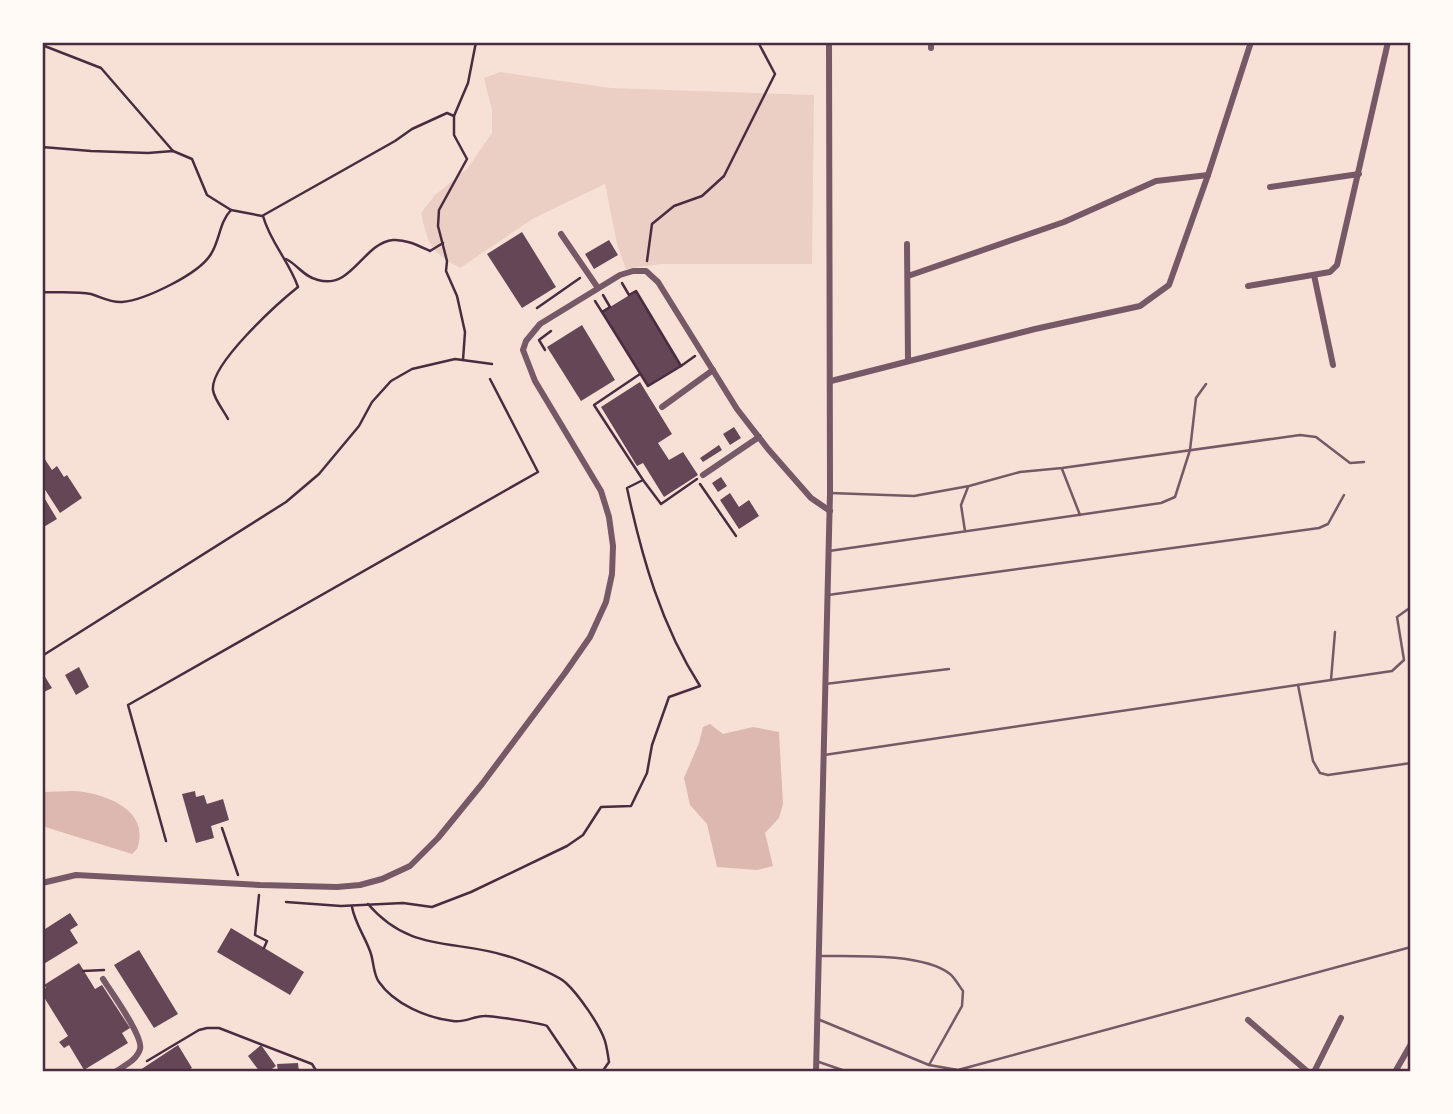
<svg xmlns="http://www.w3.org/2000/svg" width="1453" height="1114" font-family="'Public Sans',sans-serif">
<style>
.green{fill:#ebcfc5}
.water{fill:#dcb8b0}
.building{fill:#644757}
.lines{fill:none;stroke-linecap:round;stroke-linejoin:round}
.path{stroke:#4a2c40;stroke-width:2.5}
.service{stroke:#755966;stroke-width:2.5}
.minor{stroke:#755966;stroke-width:6}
.neatline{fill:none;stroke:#4a2c40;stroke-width:2.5}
</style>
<rect width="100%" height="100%" fill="#f7e1d7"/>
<!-- green -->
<path class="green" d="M500 72 611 88 814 95 812 264H660L626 269 617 244 605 184 534 218 460 268C431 252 428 245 421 213L435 195 467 169 492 133V110L484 78Z"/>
<!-- water -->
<g class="water">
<path d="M710 724 723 734 753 727 779 732 783 804 779 818 765 833 773 866 757 870 717 867 707 824 690 805 684 778 699 743 703 727Z"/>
<path d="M74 791C105 793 151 810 137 849L132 854 42 826V792Z"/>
</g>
<!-- building -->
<g class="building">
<path d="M522 232 556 287 522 308 487 254Z"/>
<path d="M609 240 618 255 594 269 585 254Z"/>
<path d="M636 291 681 366 648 386 602 312Z"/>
<path d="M582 325 615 380 581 401 547 347Z"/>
<path d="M640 382 672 434 658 443 669 460 683 452 698 475 664 497 643 463 637 466 601 407Z"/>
<path d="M734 427 741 438 730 445 723 434Z"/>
<path d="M719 445 722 450 703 462 700 458Z"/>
<path d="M42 455 52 470 57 466 64 477 67 475 82 498 60 513 42 485Z"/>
<path d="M721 477 727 486 718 492 712 483Z"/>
<path d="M730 493 739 507 749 500 759 516 739 529 720 500Z"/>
<path d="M42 494 57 519 42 528Z"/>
<path d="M79 667 89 687 76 695 65 675Z"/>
<path d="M42 672 52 688 42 693Z"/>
<path d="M195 791 196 797 204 795 207 804 223 799 229 820 211 826 214 838 196 843 182 794Z"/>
<path d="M70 913 78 925 70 930 78 943 42 965V931Z"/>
<path d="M231 928 304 972 290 995 217 952Z"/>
<path d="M139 950 178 1014 154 1028 114 965Z"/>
<path d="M79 963 95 989 102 985 130 1028 122 1033 128 1043 84 1070 69 1045 64 1048 59 1042 68 1036 42 994V990L46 988 44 985Z"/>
<path d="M178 1045 192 1068 186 1072H137Z"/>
<path d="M261 1045 276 1066 268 1072H260L248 1056Z"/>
<path d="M298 1063 299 1072H278L277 1064Z"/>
</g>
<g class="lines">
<!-- path -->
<g class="path">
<path d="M42 45 101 68 173 151"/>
<path d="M454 116V135L467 159 439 210 438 226 447 261 446 271 457 296 465 332 463 360"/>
<path d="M42 147 91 151 148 153 173 151 192 159 207 195 231 210"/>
<path d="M286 259C298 265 304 277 318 280 352 290 363 243 393 240 406 239 419 246 430 251L443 243"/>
<path d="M647 261 652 224 674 206 702 196 724 176 775 74 758 42"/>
<path d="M622 283 629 295 636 291 681 366 695 356"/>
<path d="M42 292C57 293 76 291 91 294 101 297 111 303 122 302 145 300 199 274 211 254 220 240 219 223 231 210L262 216 395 141 412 129 447 113 454 116 468 83 476 42"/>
<path d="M595 301 602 312 610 307 603 295"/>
<path d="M537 308 580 278"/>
<path d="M602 312 648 386 681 366"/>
<path d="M545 350 539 340 551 331"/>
<path d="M640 374 594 405 643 480"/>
<path d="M228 419C224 411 214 399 213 390 210 364 278 303 298 287 289 261 270 242 263 216"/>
<path d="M700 484 736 536"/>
<path d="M42 656 286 502 319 474 359 426 372 402 391 381 412 369 455 359 492 364"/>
<path d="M222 828 238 875"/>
<path d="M166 841 128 705 538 472 490 379"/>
<path d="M259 895 255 935 267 941 264 948"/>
<path d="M286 902 341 906 403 903 432 907 471 892 567 846 583 835 601 807 631 806 647 773 652 745 669 697 700 686C661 625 642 558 627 488L643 480 661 504 697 479"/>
<path d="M368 904C410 953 454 939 507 956 518 959 558 975 566 983 578 994 600 1025 605 1041 607 1048 608 1055 609 1062L602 1072"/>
<path d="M352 907C355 923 364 935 370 951 374 961 373 974 379 982 394 1004 427 1018 453 1021 464 1023 474 1016 484 1016 490 1015 544 1024 547 1026L578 1072"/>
<path d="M83 971 104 970"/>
<path d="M147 1061 199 1030 207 1028H219L312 1064 317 1072"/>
</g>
<!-- service -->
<g class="service">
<path d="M1062 469 1080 515"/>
<path d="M830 493 914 496 969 486 1020 472 1062 468 1300 435 1316 437 1350 463 1364 462"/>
<path d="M965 531 961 505 968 487"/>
<path d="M829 551 1161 503 1175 497 1190 450 1196 398 1206 384"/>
<path d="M828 595 1319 528 1328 524 1344 495"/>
<path d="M1331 680 1335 632"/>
<path d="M825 684 949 669"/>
<path d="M1298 685 1313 761 1320 773 1328 775 1411 763"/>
<path d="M824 755 1392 671 1404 660 1397 617 1411 607"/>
<path d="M819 956C852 956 924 953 950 974 955 978 959 986 963 991L962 1006 929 1065"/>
<path d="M820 1020 929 1065 958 1070 1411 947"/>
<path d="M819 1062 848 1072"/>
</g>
<!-- minor -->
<g class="minor">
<path d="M931 42V48"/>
<path d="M1270 187 1359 174"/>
<path d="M561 234 598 288"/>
<path d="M907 244 908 360"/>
<path d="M1314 275 1333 365"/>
<path d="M908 276 1064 222 1156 181 1208 175"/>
<path d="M1248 286 1330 272 1337 265 1388 42"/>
<path d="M831 381 1035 329 1140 306 1169 285 1208 175 1251 42"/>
<path d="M662 407 713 370"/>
<path d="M703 475 759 437"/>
<path d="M42 883 76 875 260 885 337 887 360 885 382 879 410 866 438 838 482 784 565 673 590 637 606 602 612 574 613 546 609 517 601 491 535 381 523 350 526 341 540 324 620 275 633 271H646L658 282 737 409 768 449 811 498 830 511"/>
<path d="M103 979C111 992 144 1037 140 1049 137 1060 124 1066 115 1072"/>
<path d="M1248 1020 1308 1072"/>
<path d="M816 1072 830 493 829 42"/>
<path d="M1314 1072 1341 1018"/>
<path d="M1395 1072 1411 1044"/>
</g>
</g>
<!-- border -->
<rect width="1453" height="1114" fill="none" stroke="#fffaf5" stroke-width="88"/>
<rect x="44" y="44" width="1365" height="1026" class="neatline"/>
</svg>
